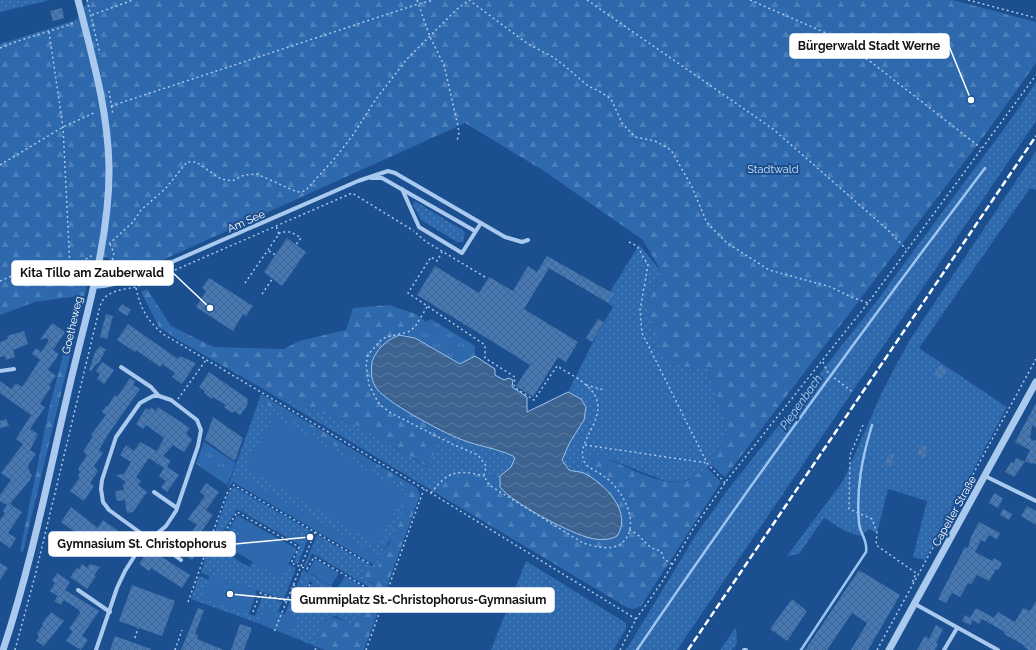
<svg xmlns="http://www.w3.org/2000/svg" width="1036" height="650" font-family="Raleway,sans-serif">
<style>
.grass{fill:url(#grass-dots)}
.forest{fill:url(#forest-firs)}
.park{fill:url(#park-tufts)}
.pitch{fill:#2e69ad}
.water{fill:url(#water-waves);stroke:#9cc4f0}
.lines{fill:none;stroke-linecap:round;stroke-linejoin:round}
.stream{stroke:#9cc4f0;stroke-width:2.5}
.building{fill:url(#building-cross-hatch)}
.path{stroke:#a9c9ee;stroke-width:1.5;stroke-dasharray:2 3;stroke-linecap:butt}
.minor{stroke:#a9c9ee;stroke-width:4}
.tertiary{stroke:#a9c9ee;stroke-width:7}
.rail{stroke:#fff;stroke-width:2.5;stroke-dasharray:7 3;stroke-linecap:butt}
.labels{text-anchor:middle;stroke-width:4;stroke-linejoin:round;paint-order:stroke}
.park-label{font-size:11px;fill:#cfe3fa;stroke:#1b4f8f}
.street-label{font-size:11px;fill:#fff;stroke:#1b4f8f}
.water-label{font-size:12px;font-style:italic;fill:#b5d3f5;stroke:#1b4f8f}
.leader{fill:none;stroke:#fff;stroke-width:1.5}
.callout-dot{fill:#fff;stroke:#1b4f8f;stroke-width:1.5}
.callout{fill:#fff;stroke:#fff;stroke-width:1.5}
.callout-label{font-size:12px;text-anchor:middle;font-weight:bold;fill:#111}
</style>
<defs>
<pattern id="grass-dots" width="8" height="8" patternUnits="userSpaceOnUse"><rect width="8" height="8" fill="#2e69ad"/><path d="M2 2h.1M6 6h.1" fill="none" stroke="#4d80b9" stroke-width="1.8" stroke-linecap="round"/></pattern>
<pattern id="forest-firs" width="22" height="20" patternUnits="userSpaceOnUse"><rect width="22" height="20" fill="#2e69ad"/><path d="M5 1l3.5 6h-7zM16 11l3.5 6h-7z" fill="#4d80b9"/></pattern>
<pattern id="park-tufts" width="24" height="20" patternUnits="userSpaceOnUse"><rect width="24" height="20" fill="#2e69ad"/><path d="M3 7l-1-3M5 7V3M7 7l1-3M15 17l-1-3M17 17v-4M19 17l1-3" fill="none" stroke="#4d80b9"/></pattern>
<pattern id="water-waves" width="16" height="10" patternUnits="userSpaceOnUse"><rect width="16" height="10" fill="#3c6290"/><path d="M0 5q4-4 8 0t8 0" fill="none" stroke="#597aa1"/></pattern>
<pattern id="building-cross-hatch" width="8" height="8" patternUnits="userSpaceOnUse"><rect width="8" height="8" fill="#4478b7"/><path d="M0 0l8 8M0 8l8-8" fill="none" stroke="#486282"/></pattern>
</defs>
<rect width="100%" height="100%" fill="#1b4f8f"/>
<!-- grass -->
<g class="grass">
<path d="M0 0H50L0 12Z"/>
<path d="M1036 82V121L677 650H626L697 533 730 487 873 306 1009 122Z"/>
<path d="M1036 151V190L1030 188 919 348 1007 407 925 560 913 557 927 501 888 489 877 533 869 529 860 536 845 531 824 518 799 554 787 556 843 481 883 390 909 341Z"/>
<path d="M415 201 464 231 465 233 463 242H457L421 220 413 205Z"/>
<path d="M639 245 661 271 646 304 686 369 707 367 728 431 711 465 695 477 681 482 665 481 596 454 584 473 569 470 562 460 586 407 581 399 568 392 593 342 613 307 608 303 611 298 610 292Z"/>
<path d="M263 389 300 405 361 427 427 467 443 431 459 439 506 453 515 458 511 467 500 476 467 474 449 478 436 493Z"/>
<path d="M259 400 403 486C405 489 407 491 407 495 409 511 389 545 378 556L238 475 227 489Z"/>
<path d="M234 487 311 531 298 564 294 562 300 545 237 509 215 545 211 544 228 494Z"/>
<path d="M231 526 241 531 231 549 237 552 234 558 249 567 253 562 280 577 288 564 296 568 284 599 201 573 209 547 217 550Z"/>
<path d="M317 535 372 566 376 558 381 561 375 571 369 569V582L375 584 374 590 312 553 306 567 304 566Z"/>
<path d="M526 561 626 623V629L613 650H491Z"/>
<path d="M303 570 365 606 362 617 351 625 336 616 325 620 315 646 290 636 296 619 285 614 296 587 332 608 339 598 310 581 305 589 297 585Z"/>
<path d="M199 576 209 580 202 598 255 616 263 595 282 602 278 612 266 607 260 624 191 599Z"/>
<path d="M736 627 737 643 732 650H720Z"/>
</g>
<!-- forest -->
<g class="forest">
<path d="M88 0H953L1036 22V63L984 136 725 477 711 465 728 431 707 367 686 369 662 356 646 304 661 271 643 240 544 171 465 123 156 263C138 270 120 277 108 257L93 260 23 552 20 551 49 409 78 296 35 302 0 315V44L76 20Z"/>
<path d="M147 289 171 326 214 347 284 349 299 341 346 330 353 308 389 305 416 314V319L406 335H399L391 401 443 431 428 467 361 427 300 405 263 389 180 341 159 327 141 292Z"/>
<path d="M261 394 417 488 420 495 364 650H325L315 646C324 621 324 609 351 625L362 617 375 584 363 578 362 573 365 568 375 571 381 561 376 558 389 544 405 508 407 496 403 486 259 400Z"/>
<path d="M596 453C616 462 658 485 680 482 690 481 699 473 707 468L721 482 641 606 634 609 628 608 436 493 449 478 467 474 500 476V487C530 511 566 535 604 540L621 514C614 495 600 484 584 473Z"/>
</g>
<!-- park -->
<g class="park">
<path d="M416 314 426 322 431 319 475 346V356L460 364 415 338 406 335 416 319Z"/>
<path d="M204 442 236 463 227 485 196 464Z"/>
</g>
<!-- pitch -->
<g class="pitch">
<path d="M274 416 406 493 377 544 245 467Z"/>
<path d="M237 474 378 556 373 564 233 482Z"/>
<path d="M237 515 297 549 280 578 231 549 241 531 231 526Z"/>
<path d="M315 559 339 573 331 586 308 572Z"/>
<path d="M210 575 257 591 249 614 202 598Z"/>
<path d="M345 576 369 590 361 603 337 589Z"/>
<path d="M313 582 339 598 332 609 306 593Z"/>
<path d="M266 607 297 619 290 636 260 624Z"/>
</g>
<!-- water -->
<path class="water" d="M399 335 415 338 460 364 475 356 495 369V375L504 380 509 378 513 380 512 387 527 397V412L568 392 581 399 586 407 584 420 570 442 562 460 569 470C574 472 579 471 584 473 605 484 633 512 617 536 609 541 595 540 586 537 565 530 514 504 500 487V476L511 467 515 458 513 456C496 448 477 446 460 439 444 433 381 400 375 386 371 380 371 369 372 362 376 349 387 340 399 335Z"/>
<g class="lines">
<!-- stream -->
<g class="stream">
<path d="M637 650C748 486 865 327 985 168"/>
<path d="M801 650 866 552C868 540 860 534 859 523 856 489 862 458 872 425"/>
</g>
</g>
<!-- building -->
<g class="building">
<path d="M62 8 64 18 53 21 50 11Z"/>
<path d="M287 238 306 252 282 286 264 272Z"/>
<path d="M547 256 614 294 608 303 549 268 524 309 578 342 566 362 558 357 533 397 516 386 530 365 417 295 435 266 479 293 489 277 513 291 528 266 537 272Z"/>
<path d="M209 278 253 306 246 316 243 314 233 331 196 307 206 291 202 288Z"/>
<path d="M122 304 131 310 127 316 118 310Z"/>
<path d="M106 314 113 316 107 339 100 337Z"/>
<path d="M598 319 604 322 592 342 586 338Z"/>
<path d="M52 323 65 332 53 350 59 354 48 370 56 376 49 385 51 387 40 404 45 407 30 429 38 434 30 450 36 454 28 465 30 474H32L30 480 10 504 22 512 8 533 16 538 10 548 0 541V520L5 513 3 511 7 505 0 501V495L11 480 1 473 23 444 16 439 31 415 0 393V381L11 389 16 383 22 387 40 360 32 354 36 348 41 352 49 340 46 338 40 340Z"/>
<path d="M128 324 178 359 180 356 196 363 182 384 172 377 175 373 162 364 160 367 136 350 135 352 117 340Z"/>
<path d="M24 331 28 344 13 350 15 357 6 360 5 356 0 357V342L8 339 7 336Z"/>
<path d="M100 346 106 350 98 364 97 363 91 371H89L95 352Z"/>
<path d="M102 362 114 370 104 384 97 379 100 374 96 371Z"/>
<path d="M940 365 948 370 942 379 934 374Z"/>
<path d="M209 372 248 399 247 406 240 415 234 411 232 413 224 407 226 405 213 397 212 399 204 393 205 391 199 387Z"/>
<path d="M130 378 135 381 133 385 140 389 109 433 99 450 103 453 94 466 98 471 90 483 94 486 84 501 70 491 80 477 78 476 80 472 78 469 87 455 83 452 93 436 91 435 106 415 102 412 106 406 107 407 115 395 118 396Z"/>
<path d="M1036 403V428L1032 425 1030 438 1035 441 1036 440V464L1032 463V464L1025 461 1030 450 1015 442Z"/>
<path d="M151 407 156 411 158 407 190 428 186 433 192 440 184 452 173 445 163 456 171 461 167 467 179 475 167 492 161 487 166 481 159 476 164 468 149 458 136 477 141 481 138 485 147 492 133 512 127 513 125 500 117 501 115 491 124 490 123 485 126 482 116 475 124 474 131 462 120 455 126 445 134 451 140 442 157 451 164 438 146 425 143 429 136 424 146 408 149 410Z"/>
<path d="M213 417 243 438 235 461 205 440Z"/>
<path d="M6 419 9 426 0 428V421Z"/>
<path d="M920 445 928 447 925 458 917 455Z"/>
<path d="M888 454 894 455 891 467 885 466Z"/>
<path d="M1016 458 1025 462 1014 477 1005 472 1011 462 1014 463Z"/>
<path d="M206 483 219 492 206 510 213 515 197 538 206 544 203 552 199 551 192 560 183 554 185 553 181 550 184 545 182 544 197 525 188 519 205 496 200 492Z"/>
<path d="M994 493 1003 498 998 508 989 503Z"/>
<path d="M1027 506 1036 511V525L1021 516Z"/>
<path d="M71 507 98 528 103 520 124 535 133 543 130 546 131 550H127L123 556 107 542 103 548 85 534 84 536 78 534 61 522Z"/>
<path d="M1003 509 1012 514 1009 520 1000 515Z"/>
<path d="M979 522 1000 533 997 539 989 535 985 542 981 540 975 552 992 561 994 558 1002 563 998 570 996 569 989 581 977 575 971 584 968 583 960 597 952 593 946 603 938 599 965 547 968 548 971 537Z"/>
<path d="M149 549 190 575 182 588 151 568 149 571 139 564Z"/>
<path d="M0 563 8 568 0 580Z"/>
<path d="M82 564 87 568 90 564 100 567 94 575 96 576 87 589 70 577 77 568 79 569Z"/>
<path d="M859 570 900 595 868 650H851L867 623 852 613 827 650H805Z"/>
<path d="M57 573 70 582 65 590 99 611 82 636 88 640 81 650 66 641 73 631 69 629 80 613 79 610 64 600 61 605 54 601 58 596 50 591 55 583 52 581Z"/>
<path d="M132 585 175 601 162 636 119 621Z"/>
<path d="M792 599 807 611 787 641 770 629Z"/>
<path d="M1036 601V650H1029L1024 647 1025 646 1004 634 1005 632 982 619 979 624 973 620 970 625 962 621 965 615 970 618 976 608 994 618 998 612 1015 622 1023 608 1030 611Z"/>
<path d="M198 608 204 610 195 634 198 635 197 639 224 650H181Z"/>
<path d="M51 612 64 621 44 646 36 641 39 636 37 634 43 625 42 624Z"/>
<path d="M240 624 252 628 244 650H231Z"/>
<path d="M936 625 943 629 936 643 938 644 935 650H917L925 636 929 639Z"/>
<path d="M115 636 151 649V650H110Z"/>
</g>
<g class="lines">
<!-- path -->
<g class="path">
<path d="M87 0 100 54"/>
<path d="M417 0 430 37 444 65 458 126 459 133 457 141"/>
<path d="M587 0 773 129 888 230 906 249"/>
<path d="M750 0 826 33 871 62 981 148"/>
<path d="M968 0 1036 18"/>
<path d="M92 15 133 0"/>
<path d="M49 32 63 127 70 268"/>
<path d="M0 48C25 37 51 32 76 22"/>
<path d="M109 91 113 115"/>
<path d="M111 106 418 4 434 0"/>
<path d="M0 165 63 127 96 112"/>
<path d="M416 233 425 241 485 277"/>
<path d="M279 234 281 232H291L301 238 295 246"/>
<path d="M629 242 637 246 648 265 640 310 642 333 707 463 725 483"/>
<path d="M109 244 133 222 141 210 166 188 187 162H196L221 179 232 181 244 175 257 174 297 192 305 191 336 157 353 135 376 99 407 59 457 9 469 0 528 44 553 57 566 67 588 86 599 91 611 99 622 123 635 137 655 141 671 150 691 185 707 223 727 243 769 270 831 287 851 297 868 303"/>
<path d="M110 244 114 253 111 266"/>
<path d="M269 251 277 256"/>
<path d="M0 281 21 272 70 268 93 255"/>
<path d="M245 283 279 234 276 226"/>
<path d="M136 288C141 309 146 319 163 334L431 493 636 619"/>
<path d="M262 294 273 278"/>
<path d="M427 307 415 327 408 332 386 337 380 341 368 355 366 364 369 385 379 404 391 413 452 444 478 455 486 466 484 476 489 485 583 543C596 547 614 552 624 541 641 522 621 488 605 477 599 472 589 469 585 463 571 440 620 413 585 384 577 377 566 372 557 366L534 400 514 387 515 377 485 358V345L408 293 431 257 437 261 442 252"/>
<path d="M823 362 828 373 854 393"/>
<path d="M586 385 604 390"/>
<path d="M178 399 206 360"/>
<path d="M863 425 850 455 849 509 872 519 877 533 876 545 916 573 912 583"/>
<path d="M585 445 707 463"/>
<path d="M431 493C448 471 457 469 484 476"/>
<path d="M629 530C644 535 644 548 661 551L664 559 672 564"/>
<path d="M315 532 370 564"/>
<path d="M208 545 216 547 237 512 299 547 291 563 307 569 314 557 367 588"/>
<path d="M293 585 306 591 310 584"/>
<path d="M188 602 227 493 234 485 315 532 274 632"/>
<path d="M253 612 260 593 286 601"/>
<path d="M135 638 138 628"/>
<path d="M15 650 35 576 100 306C105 290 122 290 136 287L352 193 414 231"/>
<path d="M175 650 182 630"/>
<path d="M315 650 316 648"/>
<path d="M366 650 424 489"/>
<path d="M620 650 636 619 662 582 693 529 727 480 868 303 1036 75"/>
<path d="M877 650 1036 359"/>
</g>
<!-- minor -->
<g class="minor">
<path d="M371 178H382L475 231"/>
<path d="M402 189 419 227 462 253 481 223"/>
<path d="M97 267 131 276 149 272 358 181 388 171 395 173 505 237 522 242 528 240"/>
<path d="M92 286C107 288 118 283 131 276"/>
<path d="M121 367 151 387 159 396"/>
<path d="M0 371 14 369"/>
<path d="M985 476 1036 501"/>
<path d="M154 492 177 508"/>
<path d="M151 538 181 560"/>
<path d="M78 590 110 612"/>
<path d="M915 604 998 650"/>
<path d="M96 650 117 588 125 571 139 549 166 526 176 511 198 446 201 430 197 420 171 400 159 396H153L140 403 116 437 102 480 101 489 103 502 109 510 149 539"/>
<path d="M744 650H746"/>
<path d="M944 650 957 628"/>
</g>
<!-- tertiary -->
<g class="tertiary">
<path d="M3 650C32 563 49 473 70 384 86 315 110 239 109 167 108 109 92 56 78 0"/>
<path d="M889 650 1036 382"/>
</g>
<!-- rail -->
<path class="rail" d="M688 650 1036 136"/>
</g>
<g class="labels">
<!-- park labels -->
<g class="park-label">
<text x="773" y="173">Stadtwald</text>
</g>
<!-- street labels -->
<g class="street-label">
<text transform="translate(246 221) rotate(-24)" y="4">Am See</text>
<text transform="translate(72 325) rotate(-77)" y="4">Goetheweg</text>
<text transform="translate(954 511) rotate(-61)" y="4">Capeller Straße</text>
</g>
<!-- water labels -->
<g class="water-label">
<text transform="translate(801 402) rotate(-55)" y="4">Piepenbach</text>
</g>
</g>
<!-- callouts -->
<path class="leader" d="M971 100L949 46M210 308L173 273M310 537L235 544M230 594L292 600"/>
<g class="callout-dot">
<circle cx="971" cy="100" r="4"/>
<circle cx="210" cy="308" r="4"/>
<circle cx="310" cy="537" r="4"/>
<circle cx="230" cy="594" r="4"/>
</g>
<g class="callout">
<rect x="790" y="34" width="159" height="24" rx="4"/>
<rect x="12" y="261" width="161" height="24" rx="4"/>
<rect x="49" y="532" width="186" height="24" rx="4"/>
<rect x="292" y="588" width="262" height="24" rx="4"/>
</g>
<g class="callout-label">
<text x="869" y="50">Bürgerwald Stadt Werne</text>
<text x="92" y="277">Kita Tillo am Zauberwald</text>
<text x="142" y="548">Gymnasium St. Christophorus</text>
<text x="423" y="604">Gummiplatz St.-Christophorus-Gymnasium</text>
</g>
</svg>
